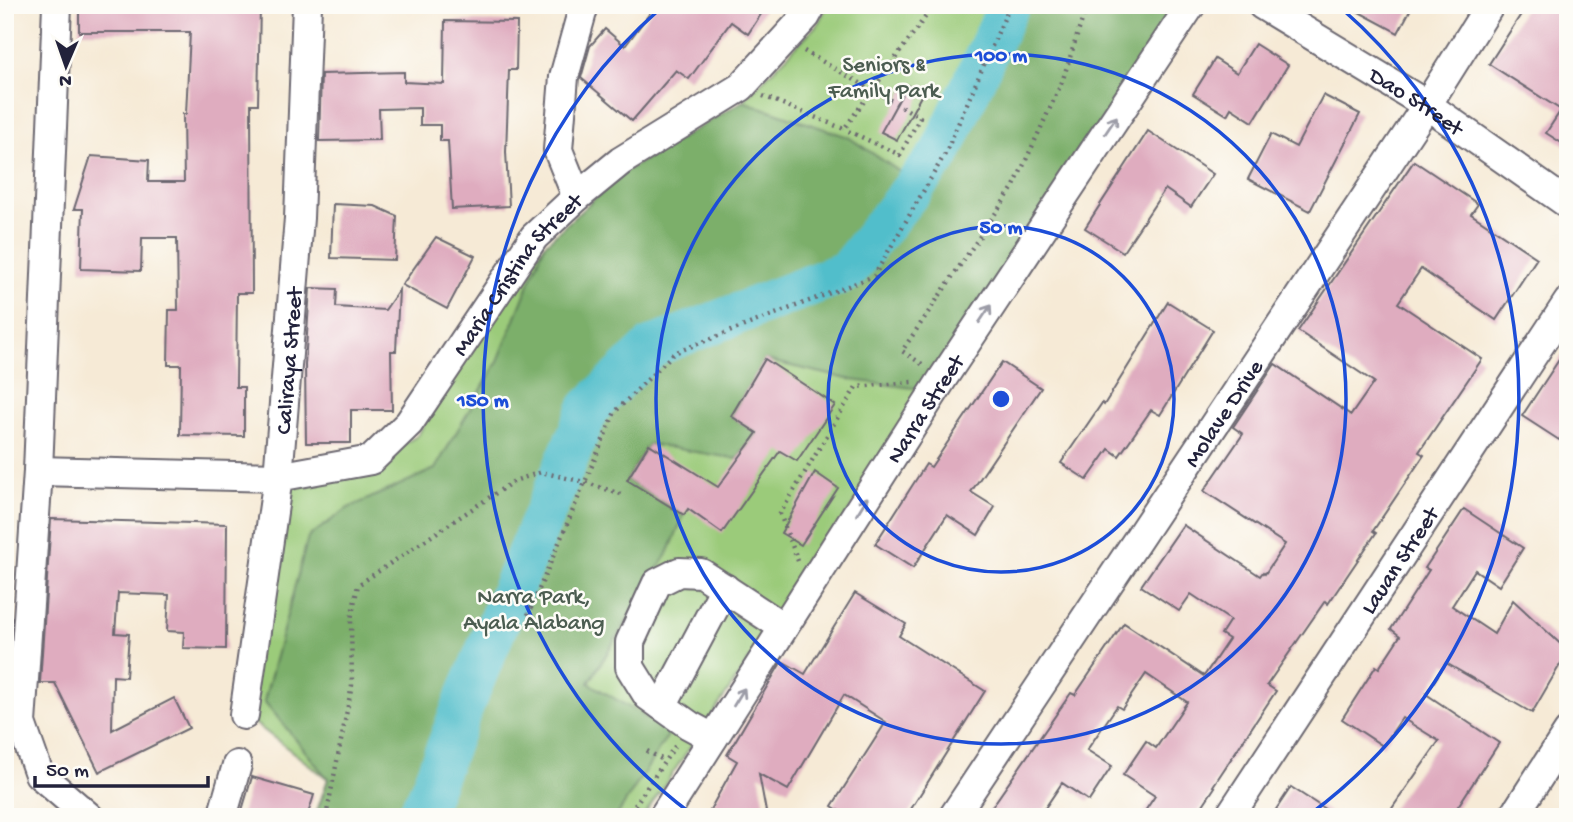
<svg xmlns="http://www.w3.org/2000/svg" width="1573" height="822" font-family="'Gochi Hand',sans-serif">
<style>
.green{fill:#9bcb7a;stroke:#5e765a;stroke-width:2}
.forest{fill:#7caf6a;stroke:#4f6852;stroke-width:2}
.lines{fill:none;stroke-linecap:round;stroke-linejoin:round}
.river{stroke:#51becb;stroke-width:42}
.building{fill:#dfacbf}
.minor-casing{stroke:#6c6871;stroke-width:32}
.path{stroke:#6c6871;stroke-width:4.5;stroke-dasharray:2 5;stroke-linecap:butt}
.minor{stroke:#fff;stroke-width:28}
.oneway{stroke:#9c9ca7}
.ring{fill:none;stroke:#1d4ed8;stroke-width:3.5}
.labels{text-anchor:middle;stroke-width:5;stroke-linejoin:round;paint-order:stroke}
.park-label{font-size:23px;fill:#4c5d51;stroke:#fdfcf7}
.street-label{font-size:23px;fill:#22223b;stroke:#fdfcf7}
.centre{fill:#1d4ed8;stroke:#fdfcf7;stroke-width:3.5}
.ring-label{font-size:21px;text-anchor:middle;font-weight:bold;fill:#1d4ed8;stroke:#fdfcf7;stroke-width:5;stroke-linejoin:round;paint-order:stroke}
</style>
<rect width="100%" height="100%" fill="#fdfcf7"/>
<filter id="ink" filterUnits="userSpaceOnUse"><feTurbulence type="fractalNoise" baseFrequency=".0143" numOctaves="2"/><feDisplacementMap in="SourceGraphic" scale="14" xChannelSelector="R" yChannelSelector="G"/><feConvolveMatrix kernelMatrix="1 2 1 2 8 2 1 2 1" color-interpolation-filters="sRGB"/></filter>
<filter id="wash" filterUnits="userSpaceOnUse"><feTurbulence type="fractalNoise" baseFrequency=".00686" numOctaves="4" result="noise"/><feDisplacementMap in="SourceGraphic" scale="28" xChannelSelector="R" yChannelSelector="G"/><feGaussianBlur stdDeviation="1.57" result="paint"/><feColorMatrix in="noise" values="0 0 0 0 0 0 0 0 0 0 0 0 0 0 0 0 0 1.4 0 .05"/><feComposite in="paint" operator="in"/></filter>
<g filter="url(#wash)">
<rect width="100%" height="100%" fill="#f6ead6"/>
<!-- green -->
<path class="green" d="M828 5H1181L821 554 643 817H315L328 779 244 715 281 477 372 462 417 436 470 351 545 244 743 101 817 25Z"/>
<!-- forest -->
<path class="forest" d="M1017 5H1181L928 390 852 380 765 360 731 416 757 433 737 459 649 444 627 480 684 515 670 549 589 683 670 732 616 817H315L328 779 264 701 308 537 348 508 435 469 498 361 545 244 621 174 743 101 848 137 927 190 970 116Z"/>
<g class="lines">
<!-- river -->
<path class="river" d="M416 817 427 799 465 701 589 408 652 347 847 271 940 154 1009 5"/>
</g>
<g id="blocks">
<!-- building -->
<g class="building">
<path d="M79 5H260L258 104H251L252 293H237L236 387H244V436L180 435 181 365H168L169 310H178L177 238H142L141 271 81 269 83 209H74L91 156 149 160 148 182H184L183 114H186L190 32H79Z"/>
<path d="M656 5H767L748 34 731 22 689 79 676 70 632 121 581 78 590 46 605 29 625 46Z"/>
<path d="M1346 5H1413L1398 33Z"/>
<path d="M1527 5H1568V147L1546 133 1561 110 1489 64Z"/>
<path d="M445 21 517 22 516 70H509L506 152 509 206 452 209 448 141H440V125H420V108L379 109 380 140 319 141 321 74 404 72V82L444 84Z"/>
<path d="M1255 44 1288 65 1253 122 1231 108 1227 115 1193 94 1215 59 1237 73Z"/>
<path d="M907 85 922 94 897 140 881 132Z"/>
<path d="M1323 95 1360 114 1310 211 1248 179 1271 134 1296 147Z"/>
<path d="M1148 131 1213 174 1191 207 1165 189 1123 252 1085 228Z"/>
<path d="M1414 161 1478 204 1471 214 1537 258 1496 320 1421 269 1398 303 1482 359 1419 452 1424 455 1373 531 1376 533 1328 604 1325 601 1267 685 1276 691 1213 786 1215 787 1195 817H1141L1155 796 1123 775 1146 741 1156 748 1187 702 1146 674 1122 709 1117 706 1087 750 1112 766 1089 801 1062 783 1039 817H985L1071 693 1075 695 1124 623 1204 676 1229 639 1221 634 1230 620 1191 594 1179 611 1141 586 1183 525 1260 576 1263 572 1265 574 1285 544 1204 491 1243 434 1233 427 1275 364 1351 415 1374 382 1298 331Z"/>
<path d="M333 204 375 206 397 216 395 260 331 258Z"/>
<path d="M436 237 475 256 447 309 402 285Z"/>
<path d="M310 288 337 289 336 307 385 310 399 290 396 351H391L392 410H351V443H306L305 365Z"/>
<path d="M1168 302 1213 330 1160 415 1151 410 1119 456 1109 449 1087 480 1061 463 1102 403 1104 405Z"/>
<path d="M1568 346V427L1559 440 1522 416Z"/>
<path d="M765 359 835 405 797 461 780 451 722 533 688 509 684 515 627 480 649 444 718 487 757 433 731 416Z"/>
<path d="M1002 362 1041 388 971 492 995 507 978 535 947 515 913 568 875 544 926 464 931 467Z"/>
<path d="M815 472 838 488 801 545 781 533Z"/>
<path d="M1464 509 1523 548 1499 586 1475 570 1452 606 1494 634 1513 600 1568 651 1532 713 1446 663 1426 694 1499 743 1451 817H1386L1439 741 1402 718 1383 746 1342 719 1376 666 1379 668 1400 636 1391 629 1429 570 1425 568Z"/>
<path d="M51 519 227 524 226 649 183 648 184 632 167 631 169 595 118 593 115 633 129 634 126 677 113 676 112 730 174 698 189 728 99 772 55 683H40Z"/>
<path d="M855 593 906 624 899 636 985 691 906 817H848L832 806 886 722 844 695 788 790 759 774 767 817H706L737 761 727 755 782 661 805 674Z"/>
<path d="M252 777 314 795 307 817H240Z"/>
<path d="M1291 787 1337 817H1271Z"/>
</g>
</g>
</g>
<g filter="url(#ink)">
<use href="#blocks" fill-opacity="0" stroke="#6c6871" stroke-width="2"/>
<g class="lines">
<defs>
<g id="minor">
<path d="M57 5 38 471 21 723 39 774 89 817"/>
<path id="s1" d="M1262 5 1427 105 1568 204"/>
<path d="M577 197 558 150 564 77 584 5"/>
<path id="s2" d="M38 471 278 477 371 460 409 423 534 237 577 197 621 161 741 87 806 16 812 5"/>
<path d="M662 706 725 588"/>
<path id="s3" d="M244 715 278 477 299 218 307 5"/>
<path d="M713 738 689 725 648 696 630 667V642L657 583 679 572 701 573 783 627"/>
<path d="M222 817 237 765"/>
<path id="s4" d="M663 817 943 378 1191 5"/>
<path id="s5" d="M953 817 1427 105 1490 5"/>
<path id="s6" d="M1229 817 1568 302"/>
<path d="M1513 817 1568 732"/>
</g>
</defs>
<!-- minor casing -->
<use href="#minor" class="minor-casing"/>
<!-- path -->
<g class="path">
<path d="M804 51 920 117 900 155 844 129"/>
<path d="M763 96 844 129 934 5"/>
<path d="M922 364 902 351 1014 186 1062 82 1087 5"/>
<path d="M798 561 780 514 856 387 912 382"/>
<path d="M528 615 615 412 674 353 874 276 945 154 1010 5"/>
<path d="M647 751 665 761"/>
<path d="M326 817 352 685 351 619 358 585 514 481 541 472 584 482 624 495"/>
<path d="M627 817 675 746"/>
</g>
<!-- minor -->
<use href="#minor" class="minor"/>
</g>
<!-- one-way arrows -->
<defs><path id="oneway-shaft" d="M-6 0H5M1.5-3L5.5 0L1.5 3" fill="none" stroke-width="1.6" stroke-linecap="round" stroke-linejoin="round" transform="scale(1.75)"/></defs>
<g class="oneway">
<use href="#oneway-shaft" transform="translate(1111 125) rotate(-56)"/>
<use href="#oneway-shaft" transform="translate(985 314) rotate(-56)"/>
<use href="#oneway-shaft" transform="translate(862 506) rotate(-58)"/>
<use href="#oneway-shaft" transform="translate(739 697) rotate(-58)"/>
</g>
</g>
<!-- distance rings -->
<g class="ring">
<circle cx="1001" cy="399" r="173"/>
<circle cx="1001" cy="399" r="345"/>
<path d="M693 815A518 518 0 0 1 661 8M1341 8A518 518 0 0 1 1309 815"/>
</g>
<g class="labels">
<!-- park labels -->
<g class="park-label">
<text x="884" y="71">Seniors &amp;<tspan x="884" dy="26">Family Park</tspan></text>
<text x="534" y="603">Narra Park,<tspan x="534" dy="26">Ayala Alabang</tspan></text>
</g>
<!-- street labels -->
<g class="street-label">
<text dy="8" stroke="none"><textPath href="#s1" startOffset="182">Dao Street</textPath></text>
<text dy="8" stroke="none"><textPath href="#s2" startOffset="572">Maria Cristina Street</textPath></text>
<text dy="8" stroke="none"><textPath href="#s3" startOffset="357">Caliraya Street</textPath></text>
<text dy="8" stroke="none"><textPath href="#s4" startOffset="485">Narra Street</textPath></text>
<text dy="8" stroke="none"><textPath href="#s5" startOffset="486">Molave Drive</textPath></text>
<text dy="8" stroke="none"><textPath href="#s6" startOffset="308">Lauan Street</textPath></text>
</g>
</g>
<circle cx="1001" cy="399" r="10" class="centre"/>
<g class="ring-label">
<text x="1001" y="61">100 m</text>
<text x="1001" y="233">50 m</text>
<text x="483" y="406">150 m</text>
</g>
<!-- margin -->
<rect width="1573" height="822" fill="none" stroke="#fdfcf7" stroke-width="28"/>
<!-- north arrow -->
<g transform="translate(66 66) rotate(182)" stroke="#fdfcf7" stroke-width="5" paint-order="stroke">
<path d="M0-5L12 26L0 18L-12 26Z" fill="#22223b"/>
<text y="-10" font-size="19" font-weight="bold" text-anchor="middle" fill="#22223b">N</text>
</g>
<!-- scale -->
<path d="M35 776v10h173v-10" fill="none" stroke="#22223b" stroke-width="3.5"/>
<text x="46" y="776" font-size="21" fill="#22223b" stroke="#fdfcf7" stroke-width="5" paint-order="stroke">50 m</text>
</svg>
